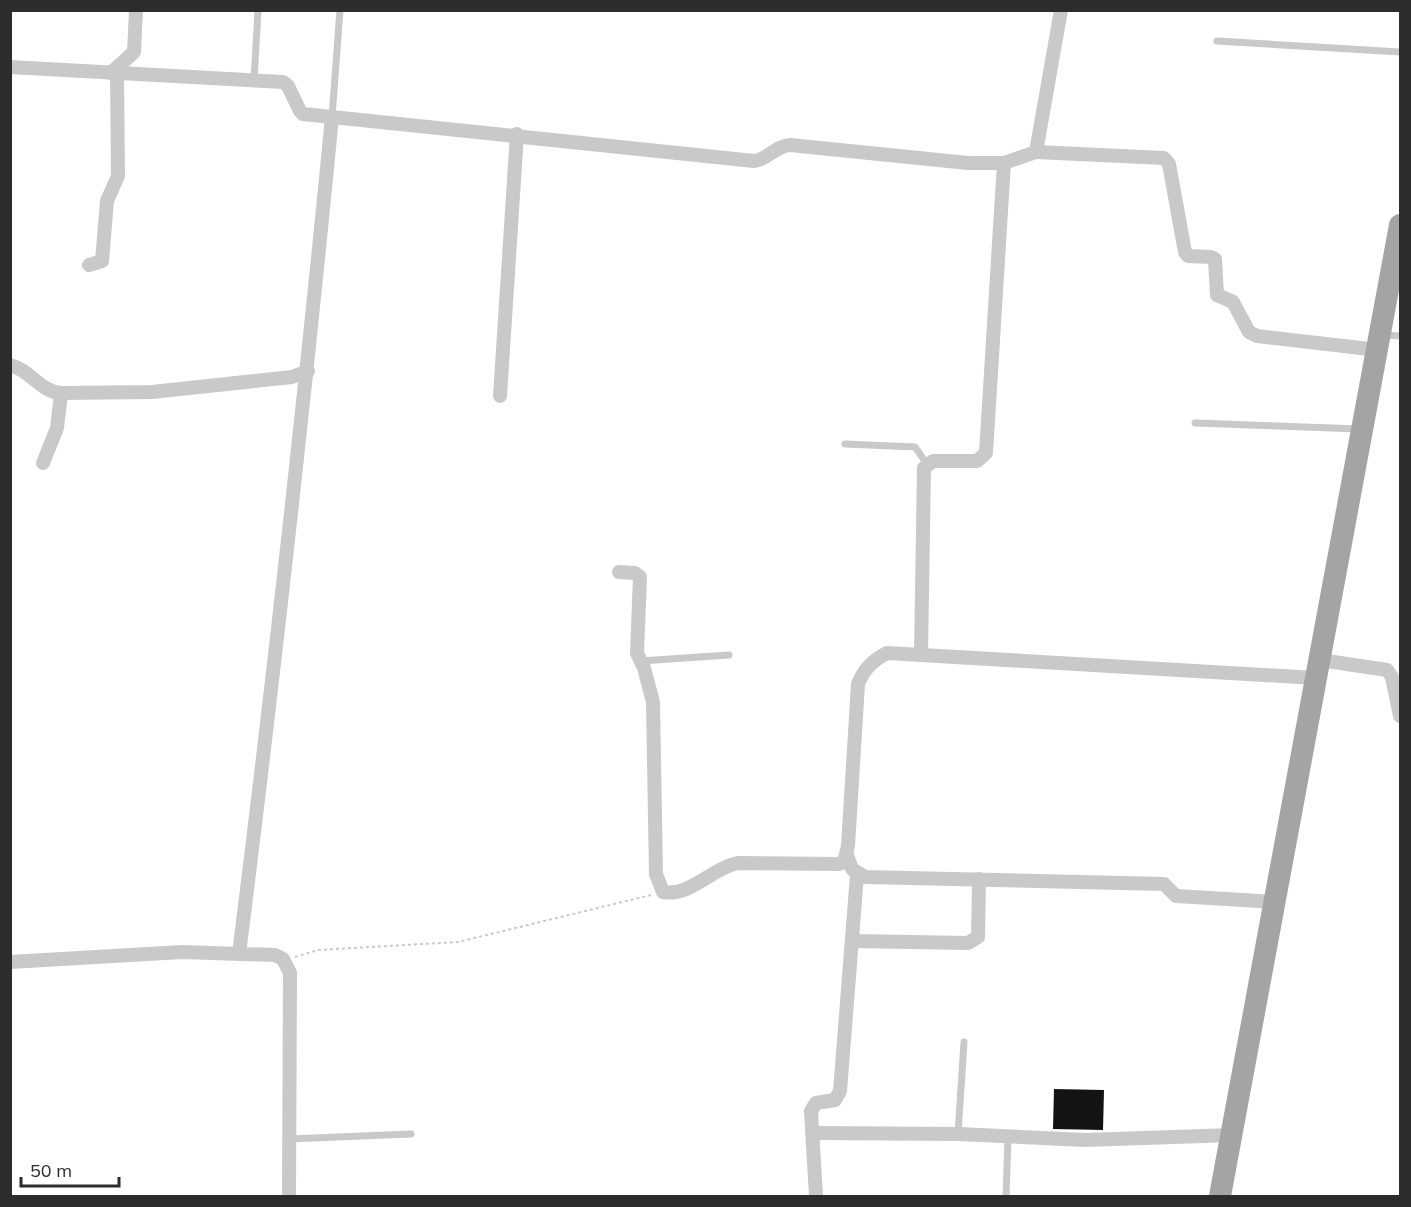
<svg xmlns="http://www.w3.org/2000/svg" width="1411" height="1207" font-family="Mulish,sans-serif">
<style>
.building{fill:#131313}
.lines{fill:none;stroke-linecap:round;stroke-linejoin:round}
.path{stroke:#c9c9c9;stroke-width:2;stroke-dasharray:3 3;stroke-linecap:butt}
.lane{stroke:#c9c9c9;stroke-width:7}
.street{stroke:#c9c9c9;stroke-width:14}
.primary{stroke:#a4a4a4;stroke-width:22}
</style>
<rect width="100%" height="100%" fill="#fff"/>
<!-- building -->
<path class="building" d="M1054 1089 1104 1090 1103 1130 1053 1129Z"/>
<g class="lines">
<!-- path -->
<path class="path" d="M295 957 318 950 458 942 651 895"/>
<!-- lane -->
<g class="lane">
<path d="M1217 41 1400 52"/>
<path d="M254 81 258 10"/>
<path d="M332 117 340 10"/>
<path d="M1383 335 1400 336"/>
<path d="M1195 423 1360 429"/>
<path d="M845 444 915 447 927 464"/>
<path d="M640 661 729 655"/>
<path d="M958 1134 964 1042"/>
<path d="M290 1139 411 1134"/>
<path d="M1006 1196 1008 1137"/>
</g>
<!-- street -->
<g class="street">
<path d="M10 67 283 82 288 86 300 111 303 114 754 161C767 160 775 146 790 145L968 163H1004L1036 152 1061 10"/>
<path d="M111 73 134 52 136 10"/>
<path d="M1036 152 1164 158 1169 164 1185 252 1188 256 1211 257 1215 259 1217 295 1233 302 1249 332 1257 336 1378 350"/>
<path d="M89 265 102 261 107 201 118 176 117 73"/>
<path d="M10 365C30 370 41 392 61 393L152 392 292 377 308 371"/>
<path d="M500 396 517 134"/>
<path d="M43 463 57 428 61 393"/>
<path d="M619 572 635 573 640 577 637 653 644 668 653 702 656 874 663 892C690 897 712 868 738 863L839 864 844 862 848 846 858 684C864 669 872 661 887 653L1316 678"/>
<path d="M921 654 924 468 933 461H977L986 453 1004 163"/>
<path d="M1320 660 1387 670 1392 677 1400 716"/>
<path d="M847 855 852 869 865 877 1164 884 1176 896 1275 902"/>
<path d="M853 941 968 943 978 937 979 879"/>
<path d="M239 954C274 675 305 397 332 117"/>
<path d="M10 962 182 952 275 955 283 959 290 973 289 1196"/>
<path d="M814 1133 958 1134 1085 1140 1233 1135"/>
<path d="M816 1196 811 1111 816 1103 835 1100 840 1091 857 875"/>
</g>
<!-- primary -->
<path class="primary" d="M1220 1196 1400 225"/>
</g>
<!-- border -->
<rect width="1411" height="1207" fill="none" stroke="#2c2c2c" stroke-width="24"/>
<!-- scale -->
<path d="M21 1177v9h98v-9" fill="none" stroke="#2c2c2c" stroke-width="3"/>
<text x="30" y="1177" font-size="18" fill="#2c2c2c" stroke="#ffffff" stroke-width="4.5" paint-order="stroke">50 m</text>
</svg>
